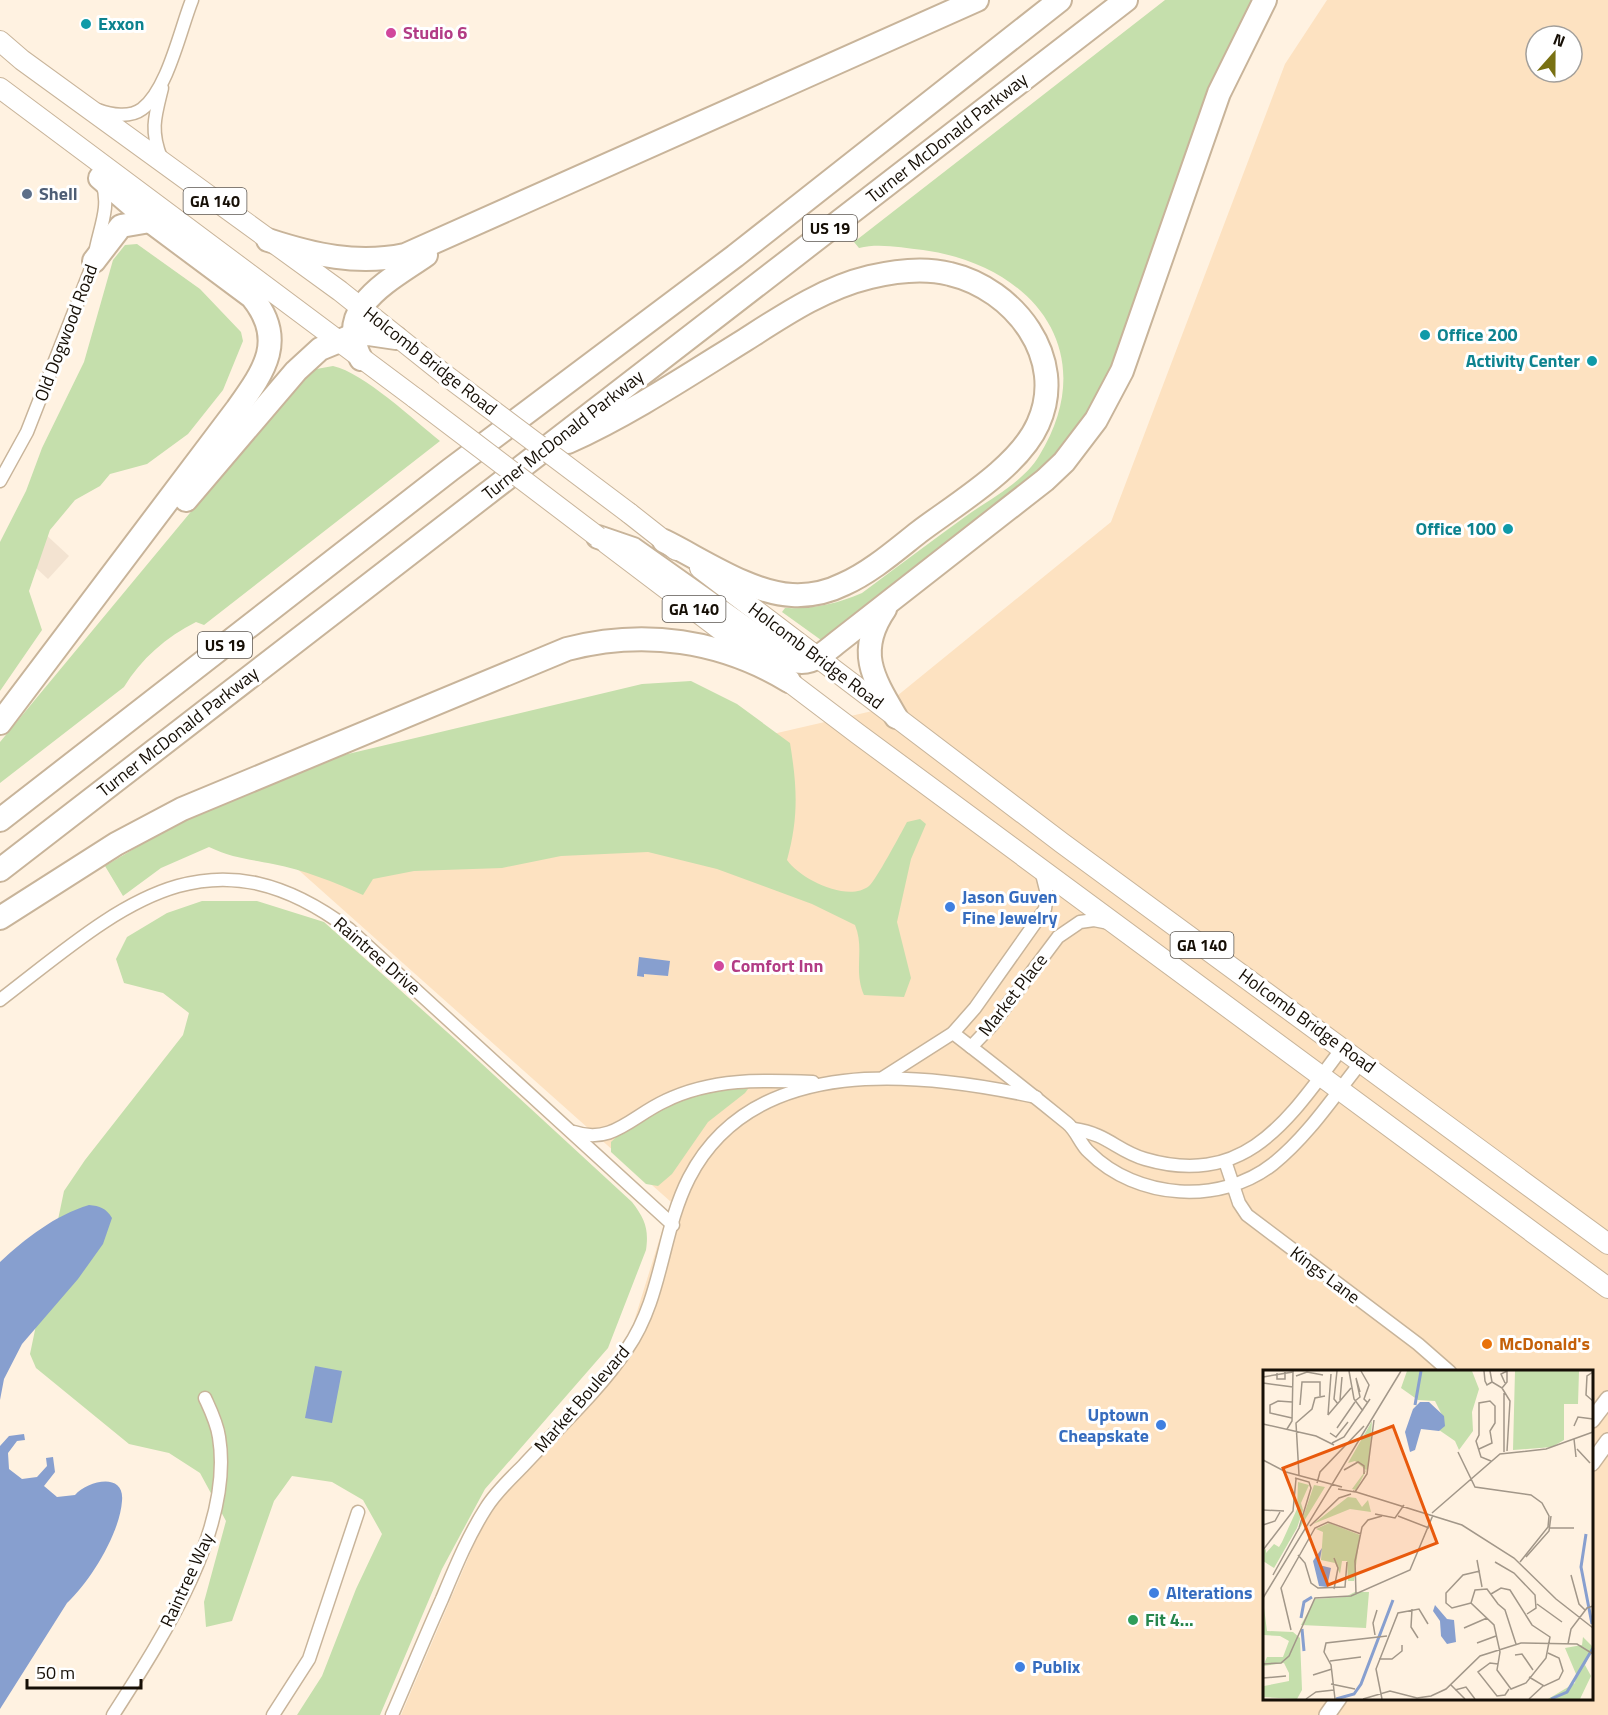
<svg xmlns="http://www.w3.org/2000/svg" width="1608" height="1715" font-family="'Titillium Web',sans-serif">
<style>
.built{fill:#fde2c1;fill-rule:evenodd}
.industrial{fill:#f3e3d1}
.green{fill:#c5dfac}
.water{fill:#879fcf}
.lines{fill:none;stroke-linecap:round;stroke-linejoin:round}
.minor-casing{stroke:#c8b49a;stroke-width:15}
.tertiary-casing{stroke:#c8b49a;stroke-width:18}
.primary-casing{stroke:#c8b49a;stroke-width:22}
.motorway-casing{stroke:#c8b49a;stroke-width:26}
.minor{stroke:#fff;stroke-width:12}
.tertiary{stroke:#fff;stroke-width:15}
.primary{stroke:#fff;stroke-width:20}
.motorway{stroke:#fff;stroke-width:22}
.primary-bridge-casing{stroke:#c8b49a;stroke-width:22;stroke-linecap:butt}
.primary-bridge{stroke:#fff;stroke-width:20}
.culture-dot{fill:#0f9aa8;stroke:#fff;stroke-width:2}
.hotel-dot{fill:#d1479c;stroke:#fff;stroke-width:2}
.service-dot{fill:#5c6f8a;stroke:#fff;stroke-width:2}
.shop-dot{fill:#3f7fe0;stroke:#fff;stroke-width:2}
.food-dot{fill:#e8710a;stroke:#fff;stroke-width:2}
.leisure-dot{fill:#2e9e5b;stroke:#fff;stroke-width:2}
.labels{text-anchor:middle;stroke-width:6;stroke-linejoin:round;paint-order:stroke}
.shield{fill:#fff;stroke:#5c5751;stroke-width:1.5}
.shield-label{font-size:16px;font-weight:bold;fill:#160f06}
.culture-label{font-size:18px;font-weight:bold;fill:#0d838f;stroke:#fff;text-anchor:start}
.hotel-label{font-size:18px;font-weight:bold;fill:#b23c85;stroke:#fff;text-anchor:start}
.street-label{font-size:18px;fill:#160f06;stroke:#fff}
.service-label{font-size:18px;font-weight:bold;fill:#4e5e75;stroke:#fff;text-anchor:start}
.shop-label{font-size:18px;font-weight:bold;fill:#366cbe;stroke:#fff;text-anchor:start}
.food-label{font-size:18px;font-weight:bold;fill:#c56008;stroke:#fff;text-anchor:start}
.leisure-label{font-size:18px;font-weight:bold;fill:#27864d;stroke:#fff;text-anchor:start}
.inset-river{fill:none;stroke:#879fcf;stroke-width:3}
.inset-road{fill:none;stroke:#a29789;stroke-width:1.5}
.view{fill:#e8590c;fill-opacity:0.15;stroke:#e8590c;stroke-width:3}
.inset-edge{fill:none;stroke:#160f06;stroke-width:3}
</style>
<rect width="100%" height="100%" fill="#fff2e1"/>
<!-- built -->
<path class="built" d="M1327 0H1608V1715H401L499 1486 627 1344 671 1202 275 849 881 709 1111 522 1285 64ZM1536 36H1572V72H1536ZM1264 1372H1592V1698H1264Z"/>
<!-- industrial -->
<path class="industrial" d="M43 532 69 556 48 579 22 555Z"/>
<!-- green -->
<g class="green">
<path d="M1165 0H1259L1111 381 1052 462 826 639 821 640 782 612 785 608C813 609 837 604 862 593 898 566 933 540 969 514 992 498 1024 481 1039 456 1103 352 1033 265 923 250 902 248 880 243 859 248L854 242Z"/>
<path d="M137 244 200 289 241 332 243 341 223 390 188 434 147 464 110 474 100 486 75 500 50 530 29 591 42 630 0 691V542L26 491 42 448 84 362 113 260 125 245Z"/>
<path d="M333 366C364 373 414 420 440 441L204 625 196 622C166 637 141 659 124 687L0 783V742L296 385 311 370Z"/>
<path d="M691 681 737 704 790 743C797 786 799 817 787 860 800 879 848 903 869 886 875 882 901 833 907 822L920 819 926 824 911 859 897 922 911 978 904 997 864 995C853 970 865 949 855 925L812 904 717 869 648 852 561 856 502 868 414 871 373 879 363 895C334 882 304 870 273 864 249 859 232 858 209 847L161 868 123 896 105 866 196 812 331 758 642 684Z"/>
<path d="M202 901H257L324 922 456 1040 632 1202C645 1219 649 1229 646 1250L608 1348 485 1489 442 1569 380 1715H297L322 1676 356 1589 382 1534 363 1500 332 1482 292 1476 274 1501 232 1621 206 1627 204 1602 226 1521 200 1473 169 1453 129 1444 36 1368 30 1354 64 1191 85 1160 183 1035 189 1013 163 993 124 983 116 959 127 937 167 913Z"/>
<path d="M746 1085 748 1089 745 1093 708 1122 672 1174 658 1186 646 1184 611 1152V1142C649 1105 695 1094 746 1085Z"/>
</g>
<!-- water -->
<g class="water">
<path d="M639 957 670 961 668 976 644 974V977L637 976Z"/>
<path d="M89 1205C100 1206 106 1208 112 1218L103 1244 78 1279 22 1344 4 1379 0 1400V1262C25 1239 55 1215 89 1205Z"/>
<path d="M315 1366 342 1371 332 1423 305 1418Z"/>
<path d="M24 1434 25 1440 17 1441 8 1453 9 1469 22 1479 37 1477 47 1466 46 1458 53 1457 55 1472 44 1486 57 1497 75 1495C87 1481 125 1471 122 1501 120 1533 90 1582 67 1603L0 1709V1446L9 1436Z"/>
</g>
<g class="lines">
<defs>
<g id="minor">
<path d="M98 110C111 115 130 118 142 109 168 89 180 30 192 0"/>
<path d="M161 158C150 130 155 116 162 88"/>
<path d="M0 481 27 432 94 261C96 235 112 209 102 183"/>
<path d="M0 1000C116 911 205 821 349 929L673 1225"/>
<path d="M953 1033C992 1063 1030 1093 1067 1123 1077 1131 1080 1144 1089 1152 1137 1200 1221 1205 1273 1164 1308 1136 1334 1096 1362 1061"/>
<path d="M971 1047 992 1025 1058 937 1080 922 1094 920 1109 923"/>
<path d="M884 1077 953 1033 975 1008 1045 909 1047 894 1041 870"/>
<path d="M1074 1129C1108 1134 1117 1151 1145 1159 1247 1189 1290 1117 1343 1047"/>
<path d="M574 1132C612 1145 632 1116 665 1101 712 1078 762 1080 813 1082"/>
<path d="M1225 1161 1239 1203 1247 1215 1418 1344 1450 1372"/>
<path d="M113 1715C161 1640 234 1529 219 1437 217 1423 211 1411 205 1398"/>
<path d="M273 1715 309 1659 358 1512"/>
<path d="M392 1715C409 1676 425 1637 442 1599 455 1568 468 1536 486 1508 496 1492 510 1479 523 1466 558 1428 598 1392 627 1349 663 1297 661 1233 689 1178 754 1052 921 1072 1036 1097"/>
</g>
<g id="tertiary">
<path d="M1592 1420 1608 1399"/>
<path d="M1592 1463 1608 1441"/>
<path d="M1327 1715 1339 1698"/>
</g>
<g id="primary">
<path d="M0 41 22 60 340 291 444 374"/>
<path d="M0 88 415 398"/>
<path d="M629 513 676 550"/>
<path d="M606 543 858 734 1608 1288"/>
<path d="M700 568 1062 843 1608 1244"/>
</g>
<g id="motorway">
<path d="M268 240C314 255 357 265 405 255L977 0"/>
<path d="M94 261 121 226 150 221"/>
<path d="M361 359C334 307 389 281 426 255"/>
<path d="M568 442C630 414 687 376 745 340 784 315 824 288 870 277 895 271 923 267 950 274 1014 289 1068 358 1038 424 1019 467 956 504 919 532 896 550 871 572 844 584 828 592 810 596 792 595 750 593 701 559 664 541"/>
<path d="M186 500 296 371 320 349 354 335 369 334 396 338"/>
<path d="M598 537 633 549 784 656C807 671 821 655 839 641L1045 480 1064 462 1096 420 1122 371 1219 93 1265 0"/>
<path d="M885 609C856 651 873 678 896 717"/>
<path d="M0 723 237 409C264 371 287 340 252 297L150 221 100 178"/>
<path d="M0 820 450 470 735 256 1060 0"/>
<path d="M0 870 1126 0"/>
<path d="M0 918 116 844 182 809 567 649C644 629 721 640 789 681"/>
</g>
</defs>
<!-- minor casing -->
<use href="#minor" class="minor-casing"/>
<!-- tertiary casing -->
<use href="#tertiary" class="tertiary-casing"/>
<!-- primary casing -->
<use href="#primary" class="primary-casing"/>
<!-- motorway casing -->
<use href="#motorway" class="motorway-casing"/>
<!-- minor -->
<use href="#minor" class="minor"/>
<!-- tertiary -->
<use href="#tertiary" class="tertiary"/>
<!-- primary -->
<use href="#primary" class="primary"/>
<!-- motorway -->
<use href="#motorway" class="motorway"/>
<defs>
<g id="primary-bridge">
<path d="M444 374 629 513"/>
<path d="M415 398 598 537"/>
</g>
</defs>
<!-- primary-bridge casing -->
<use href="#primary-bridge" class="primary-bridge-casing"/>
<!-- primary-bridge -->
<use href="#primary-bridge" class="primary-bridge"/>
</g>
<!-- markers -->
<g class="culture-dot">
<circle cx="86" cy="24" r="6"/>
<circle cx="1425" cy="335" r="6"/>
<circle cx="1592" cy="361" r="6"/>
<circle cx="1508" cy="529" r="6"/>
</g>
<g class="hotel-dot">
<circle cx="391" cy="33" r="6"/>
<circle cx="719" cy="966" r="6"/>
</g>
<circle class="service-dot" cx="27" cy="194" r="6"/>
<g class="shop-dot">
<circle cx="950" cy="907" r="6"/>
<circle cx="1161" cy="1425" r="6"/>
<circle cx="1154" cy="1593" r="6"/>
<circle cx="1020" cy="1667" r="6"/>
</g>
<circle class="food-dot" cx="1487" cy="1344" r="6"/>
<circle class="leisure-dot" cx="1133" cy="1620" r="6"/>
<g class="labels">
<!-- shield labels -->
<g class="shield">
<rect x="183.5" y="188" width="63" height="26" rx="4.5"/>
<rect x="803" y="215" width="54" height="26" rx="4.5"/>
<rect x="662.5" y="596" width="63" height="26" rx="4.5"/>
<rect x="198" y="632" width="54" height="26" rx="4.5"/>
<rect x="1170.5" y="932" width="63" height="26" rx="4.5"/>
</g>
<g class="shield-label">
<text x="215" y="207">GA 140</text>
<text x="830" y="234">US 19</text>
<text x="694" y="615">GA 140</text>
<text x="225" y="651">US 19</text>
<text x="1202" y="951">GA 140</text>
</g>
<!-- culture labels -->
<g class="culture-label">
<text x="98" y="30">Exxon</text>
<text x="1437" y="341">Office 200</text>
<text x="1580" y="367" text-anchor="end">Activity Center</text>
<text x="1496" y="535" text-anchor="end">Office 100</text>
</g>
<!-- hotel labels -->
<g class="hotel-label">
<text x="403" y="39">Studio 6</text>
<text x="731" y="972">Comfort Inn</text>
</g>
<!-- street labels -->
<g class="street-label">
<text transform="translate(947 138) rotate(-38)" y="6">Turner McDonald Parkway</text>
<text transform="translate(66 333) rotate(-69)" y="6">Old Dogwood Road</text>
<text transform="translate(430 361) rotate(38)" y="6">Holcomb Bridge Road</text>
<text transform="translate(563 435) rotate(-38)" y="6">Turner McDonald Parkway</text>
<text transform="translate(816 656) rotate(37)" y="6">Holcomb Bridge Road</text>
<text transform="translate(178 732) rotate(-38)" y="6">Turner McDonald Parkway</text>
<text transform="translate(377 956) rotate(41)" y="6">Raintree Drive</text>
<text transform="translate(1013 995) rotate(-52)" y="6">Market Place</text>
<text transform="translate(1307 1021) rotate(36)" y="6">Holcomb Bridge Road</text>
<text transform="translate(1325 1275) rotate(37)" y="6">Kings Lane</text>
<text transform="translate(582 1399) rotate(-49)" y="6">Market Boulevard</text>
<text transform="translate(187 1580) rotate(-65)" y="6">Raintree Way</text>
</g>
<!-- service labels -->
<g class="service-label">
<text x="39" y="200">Shell</text>
</g>
<!-- shop labels -->
<g class="shop-label">
<text x="962" y="903">Jason Guven<tspan x="962" dy="21">Fine Jewelry</tspan></text>
<text x="1149" y="1421" text-anchor="end">Uptown<tspan x="1149" dy="21">Cheapskate</tspan></text>
<text x="1166" y="1599">Alterations</text>
<text x="1032" y="1673">Publix</text>
</g>
<!-- food labels -->
<g class="food-label">
<text x="1499" y="1350">McDonald's</text>
</g>
<!-- leisure labels -->
<g class="leisure-label">
<text x="1145" y="1626">Fit 4...</text>
</g>
</g>
<!-- overview -->
<g transform="translate(1263 1370)">
<rect width="330" height="330" fill="#fff2e1"/>
<path d="M144 1H209L216 19 209 42 210 61 196 80 192 71 176 60 180 47 172 31 155 30 138 18ZM252 1H316L315 34H301V70L289 77 250 80ZM109 51 106 95 93 120 89 119 103 100 92 91 85 93ZM35 112 46 115 38 133 40 140 34 158 11 198 0 191V181L3 179V183L11 174 16 177 19 172 34 139ZM51 115 62 117 35 161 38 153ZM85 127 93 128 99 137 105 130 108 142 87 139 50 154ZM66 153 97 165 91 211H85L84 191H79L77 204 72 193 58 190 60 162 53 159ZM92 222H106L103 258 38 255 52 229 82 227ZM1 238 4 261 30 262 37 268 39 320 34 329 0 327 1 316 26 311V303L21 293 0 296 4 287H20L26 271 17 266 0 265ZM320 267 330 277 322 295 328 306 317 329H285L312 313 313 304 302 278 319 275Z" fill="#c5dfac"/>
<path d="M166 32 181 46 182 56 176 61 158 59 152 80 147 82 142 62 150 39 157 32ZM59 178 56 195 68 198 64 217 56 216 50 191ZM172 235 184 249 191 250 193 272 184 274 178 266 177 251 170 241Z" fill="#879fcf"/>
<path class="inset-river" d="M152 35 158 1M323 164 318 197 329 254M38 248 41 232 49 227M39 259 41 281M73 329 91 324 98 314 130 230M288 329 304 322 330 278"/>
<path class="inset-road" d="M74 1 71 29 75 34M86 1 91 29 100 41M98 1 106 15 101 29 105 33M221 1 222 11 224 15 229 12M227 1 229 12 239 18 244 12V1L238 4 242 13M330 2 324 6 323 25 330 31M14 3V9H22V2M33 6 44 2 60 5M0 7 30 2 29 51 24 59M0 13 30 17M239 18 247 31 244 81M77 30 79 7M92 31 97 27 93 8 97 22M37 35 39 12H57V26M65 45 68 4M65 45 88 18M29 48 7 43V35L15 31 29 32M0 54 53 66 71 75M311 56 315 47 330 49M74 58 92 32M67 63 73 67 85 52M311 69 313 87M69 73 81 67 107 29M216 79 229 73 227 61 232 53V36L227 31 216 33V65L213 71 218 87 228 91M314 79 327 93M195 82 212 117 268 125 279 133 286 146 285 157 257 192M241 82V23M0 90 23 102 79 117M81 100 95 92 101 96V104M36 105 33 53 49 39 52 28 62 26M54 113 57 102 101 56M75 119 92 122 104 104 111 50M90 121 199 155 251 188 293 229 330 258M0 140 21 141M169 143 237 84 283 79 330 62M112 144 132 148 141 135M135 146 166 158M0 155 12 151 17 142M47 156 76 128 88 124M287 158H311M0 180 30 141 33 109M35 185 42 193 48 213 55 218 82 217 84 192M263 187 286 161 288 146M71 188 75 198 71 219M214 190 219 217M232 192 251 203 272 225 273 238 264 244M10 205 36 158 48 118 46 112 32 108M308 205 316 234 322 240M93 224 92 191 99 157 105 150 119 146M228 224 238 218 247 220 269 255 287 267 283 288 263 313 248 319 234 300 237 282 231 255 208 233 212 220 224 219 235 234 242 240 253 274M0 228 138 1M208 233 189 238 183 233V223L200 205 217 201M274 234 299 252M149 239 148 257 155 268M201 258 224 248M28 260 18 218 52 158 65 152 98 164M112 265 110 253 114 240M214 273 233 266M305 274 308 259 324 238 330 236M252 285 259 284 270 300M116 289H129L139 281V275M67 291 98 287M0 294 18 293 26 286 52 228 88 226 147 200 170 145M235 294 227 293 215 302 234 326 242 325 246 319M50 305 69 299M266 307 281 316 296 309 300 301 296 288 285 283M0 308 23 306M68 314 92 319M188 315 202 329M192 320 203 317 212 329M43 329 53 322 71 320M72 329 68 295 61 282 63 273 124 266M100 329 127 321 154 328 168 326 183 319 217 286 258 273 314 274 330 284M119 329 113 299 135 243 156 239 165 254M266 329 280 316"/>
<path class="view" d="M130 56 174 173 65 215 20 98Z"/>
<rect width="330" height="330" class="inset-edge"/>
</g>
<!-- north arrow -->
<g transform="translate(1554 54) rotate(21)"><circle r="28" fill="#ffffff" stroke="#a29f9b" stroke-width="1.5"/>
<path d="M0-4.5L10 22L0 15L-10 22Z" fill="#797113"/>
<text y="-9" font-size="16" font-weight="bold" text-anchor="middle" fill="#160f06">N</text>
</g>
<!-- scale -->
<path d="M27 1679v9h114v-9" fill="none" stroke="#160f06" stroke-width="3"/>
<text x="36" y="1679" font-size="18" fill="#160f06" stroke="#ffffff" stroke-width="4.5" paint-order="stroke">50 m</text>
</svg>
